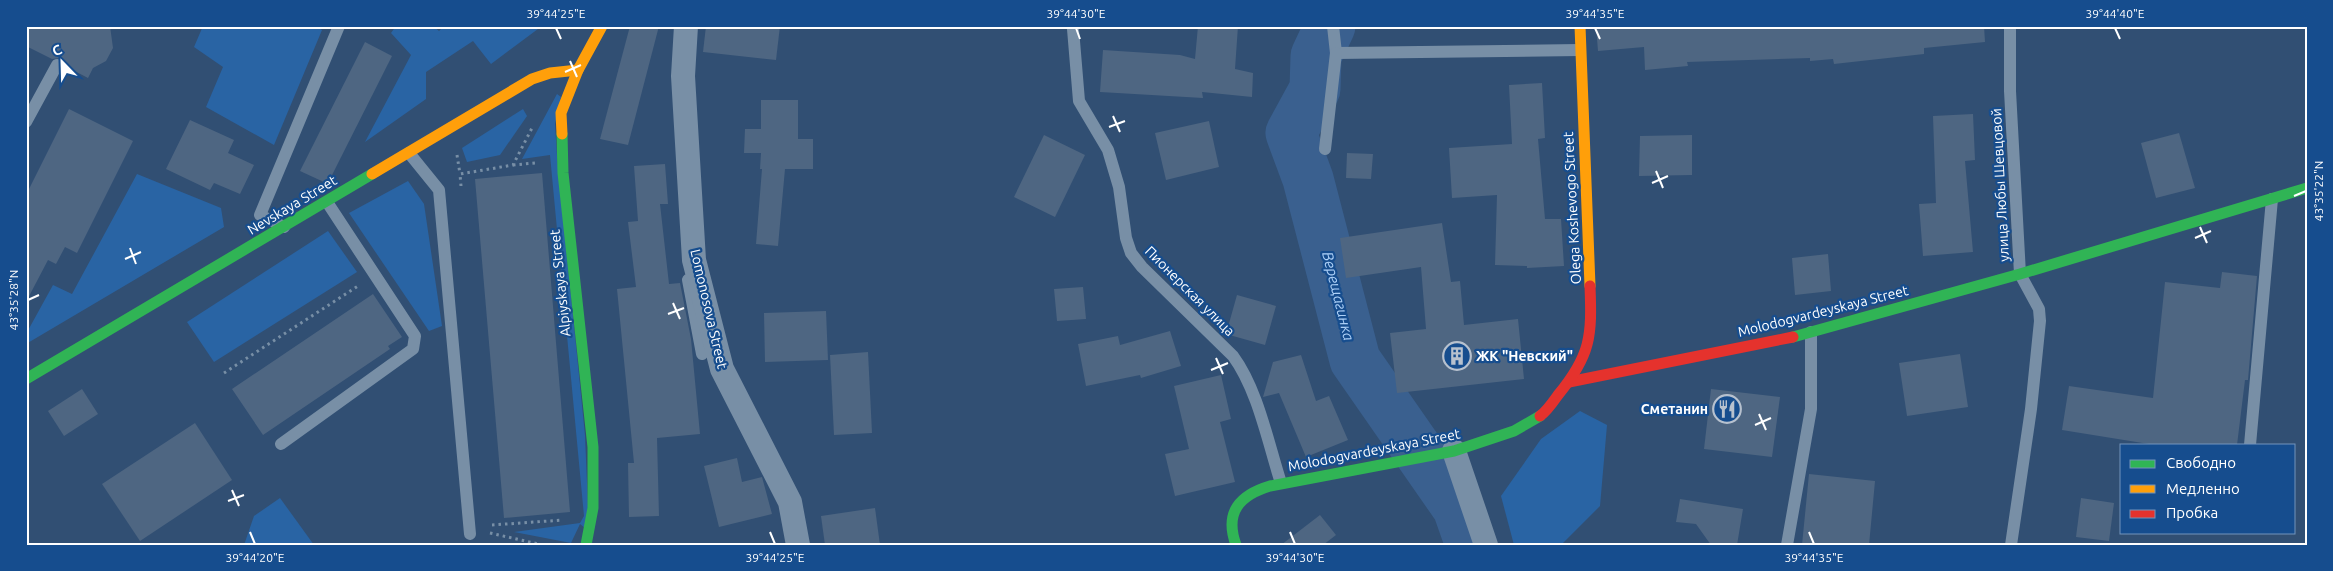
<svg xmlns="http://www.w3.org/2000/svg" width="2333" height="571" font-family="Ubuntu,sans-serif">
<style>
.green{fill:#2964a4}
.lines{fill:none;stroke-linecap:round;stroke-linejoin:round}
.river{stroke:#3a608f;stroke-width:51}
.building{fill:#4e6682}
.path{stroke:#788fa6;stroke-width:3;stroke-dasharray:2.5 4;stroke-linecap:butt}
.lane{stroke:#788fa6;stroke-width:12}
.street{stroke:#788fa6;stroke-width:24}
.fast{stroke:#30b455;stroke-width:11}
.slow{stroke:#ff9f0a;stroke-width:11}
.jam{stroke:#e5322d;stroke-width:11}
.ticks{fill:none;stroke:#fff;stroke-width:2}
.labels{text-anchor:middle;stroke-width:4.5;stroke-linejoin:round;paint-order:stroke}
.street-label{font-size:14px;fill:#fff;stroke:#164d8e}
.poi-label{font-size:14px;font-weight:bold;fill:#fff;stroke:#164d8e;text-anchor:start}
.water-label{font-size:15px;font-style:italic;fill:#add0f7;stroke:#164d8e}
.neatline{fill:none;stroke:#fff;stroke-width:2}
.ticks-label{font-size:12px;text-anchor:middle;fill:#fff}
</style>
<rect width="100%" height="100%" fill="#314f73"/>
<!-- green -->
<g class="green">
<path d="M203 26H314L322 30 274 145 206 107 223 67 194 47Z"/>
<path d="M396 26H433L439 31 444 26H542L491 64 473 41 426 72V99L365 142 411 55 391 33Z"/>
<path d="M557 94 561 97 555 124 557 156 585 435 588 507 585 528 580 524 571 543 514 532 580 523 584 516 550 155 522 159Z"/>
<path d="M523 109 527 116 500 155 467 162 462 148Z"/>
<path d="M137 174 221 208 224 227 26 344V334L53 285 72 294Z"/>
<path d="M408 181 424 204 442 326 429 331 349 213Z"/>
<path d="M328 231 357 272 214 362 187 322Z"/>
<path d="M1580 411 1607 425 1600 506 1561 545H1514L1501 496 1541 439Z"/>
<path d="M280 498 314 545H244L254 516Z"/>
</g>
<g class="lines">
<!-- river -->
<path class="river" d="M1330 26 1316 56 1315 89 1291 133 1308 179 1355 360 1458 508 1471 545"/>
</g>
<!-- building -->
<g class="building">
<path d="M26 26H110L113 48 106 61 93 68 88 78 65 66 60 58 52 59 26 46Z"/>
<path d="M630 26H659L628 145 600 139Z"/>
<path d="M706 26H780L776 60 703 52Z"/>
<path d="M1198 26H1238L1235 69 1253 73 1252 97 1202 92 1203 98 1100 92 1103 50 1180 55 1195 59Z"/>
<path d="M1596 26H1984L1985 42 1924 48V54L1834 64 1833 59 1810 61V58L1687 62 1688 66 1645 70 1644 47 1598 51Z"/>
<path d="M365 42 392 56 329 181 326 183 300 171Z"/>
<path d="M1542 83 1545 138 1538 139 1545 219H1561L1564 266 1527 268V266L1495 265 1497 195 1452 198 1449 148 1512 144 1509 85Z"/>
<path d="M761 100H798V139H813V169H785L778 246 756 244 762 169H760L761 153H744L745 129H761Z"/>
<path d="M69 109 133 141 77 253 65 247 56 264 48 260 26 302V195Z"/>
<path d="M1973 114 1975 160 1965 161 1973 252 1923 256 1919 204 1936 203 1933 116Z"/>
<path d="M190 120 234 140 228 153 254 165 240 194 214 183 210 190 166 169Z"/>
<path d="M1209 121 1219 167 1166 180 1155 133Z"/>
<path d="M2179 133 2195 188 2156 198 2141 143Z"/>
<path d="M1044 135 1085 155 1055 217 1014 197Z"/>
<path d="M1692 135V175L1639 176 1640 136Z"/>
<path d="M1347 153 1373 154 1371 179 1346 178Z"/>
<path d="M665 164 668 204H660L669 284 680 283 691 339 700 434 657 438 659 516 629 517 628 463H634L617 289 636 287 628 222 638 221 634 166Z"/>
<path d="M542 173 570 512 504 518 475 179Z"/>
<path d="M1442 223 1451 282 1460 281 1464 325 1518 319 1524 379 1397 393 1390 333 1426 329 1421 267 1346 278 1340 238Z"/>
<path d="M1828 254 1831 291 1795 295 1792 258Z"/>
<path d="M2222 272 2257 276 2248 380H2245L2237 445H2155L2062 430 2069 386 2153 398 2165 282 2220 288Z"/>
<path d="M1083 287 1086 319 1057 321 1054 289Z"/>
<path d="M373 294 402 337 388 346 390 349 263 435 232 389Z"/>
<path d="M1237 295 1276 306 1265 345 1226 334Z"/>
<path d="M826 311 828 360 765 362 764 313Z"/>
<path d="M1170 331 1181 366 1141 378 1140 375 1086 386 1078 344 1118 336 1120 345Z"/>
<path d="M868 352 872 433 834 435 830 355Z"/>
<path d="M1960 354 1968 407 1907 416 1899 363Z"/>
<path d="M1301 355 1316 401 1329 396 1348 440 1306 457 1279 393 1263 397 1273 362Z"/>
<path d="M1221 375 1231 419 1220 422 1235 482 1175 496 1165 454 1189 449 1174 386Z"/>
<path d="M82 389 98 414 64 436 48 411Z"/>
<path d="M1711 389 1780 397 1772 457 1704 449Z"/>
<path d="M195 423 232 480 140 541 102 484Z"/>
<path d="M737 458 742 482 762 477 772 514 719 527 704 466Z"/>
<path d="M1809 474 1875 481 1869 545H1802Z"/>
<path d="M2081 498 2114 503 2109 541 2076 537Z"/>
<path d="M1680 499 1743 509 1737 545H1711L1696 524 1676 522Z"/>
<path d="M875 508 880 545H825L821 516Z"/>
<path d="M1320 515 1336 535 1323 545H1281Z"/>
</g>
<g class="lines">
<!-- path -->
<g class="path">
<path d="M457 155 460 174"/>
<path d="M513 165 535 163"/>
<path d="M461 186 460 174 513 165 532 128"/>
<path d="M224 373 358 286"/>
<path d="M492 525 563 520"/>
<path d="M490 533 543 545"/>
</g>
<!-- lane -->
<g class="lane">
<path d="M1333 26 1336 53 1580 50"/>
<path d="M2010 26V91L2020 274 2039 309 2040 321 2031 409 2011 545"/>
<path d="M1073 29 1079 101 1108 150 1119 187 1126 238 1131 253 1142 267 1233 356C1258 390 1268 443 1281 483"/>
<path d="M26 122 57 65"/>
<path d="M1325 149 1336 53"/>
<path d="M409 153 439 190 470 534"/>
<path d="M284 227 260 215 339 26"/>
<path d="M688 280 702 354"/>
<path d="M281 444 413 349 415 336 327 202"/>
<path d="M2250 445 2272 199"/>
<path d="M1787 545 1811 409V332"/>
</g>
<!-- street -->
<g class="street">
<path d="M686 26 683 76 694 260 722 369 790 502 798 545"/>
<path d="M1454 451 1486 545"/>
</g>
<!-- fast -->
<g class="fast">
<path d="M562 134 563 173 593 447V508L586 545"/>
<path d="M1793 337 2020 274 2307 188"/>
<path d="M26 379 372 174"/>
<path d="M1236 545C1224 512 1240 495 1270 486L1454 451 1514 431 1540 416"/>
</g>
<!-- slow -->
<g class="slow">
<path d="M1580 26 1590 286"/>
<path d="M562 134 561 113 578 70 602 26"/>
<path d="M372 174 532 79 550 73 578 70"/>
</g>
<!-- jam -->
<g class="jam">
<path d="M1569 382 1793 337"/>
<path d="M1540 416C1547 411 1553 402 1558 395 1591 355 1592 336 1590 286"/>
</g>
</g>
<!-- ticks -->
<path class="ticks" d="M556 28 561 39M1076 28 1080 39M1595 28 1600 39M2115 28 2120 39M570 61 577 77M565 72 581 65M1113 116 1120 132M1109 127 1125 121M1656 171 1663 188M1652 183 1668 176M2294 196 2306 191M2200 227 2207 243M2195 238 2211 231M130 248 136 264M125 259 141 252M28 300 39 295M673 303 680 319M668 314 684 308M1216 358 1223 374M1211 370 1228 363M1759 414 1766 430M1755 425 1771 418M232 490 239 506M228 501 244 495M250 532 255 544M770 532 775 544M1290 532 1295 544M1809 532 1814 544"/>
<!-- icons -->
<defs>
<symbol id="building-ring" viewBox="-11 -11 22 22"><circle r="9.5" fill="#164d8e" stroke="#b7c1ce" stroke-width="1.5"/><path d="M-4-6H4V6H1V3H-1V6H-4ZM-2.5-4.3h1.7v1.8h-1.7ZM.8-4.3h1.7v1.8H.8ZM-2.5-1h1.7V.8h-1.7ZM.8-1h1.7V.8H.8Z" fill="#b7c1ce"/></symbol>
<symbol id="restaurant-ring" viewBox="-11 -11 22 22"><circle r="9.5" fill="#164d8e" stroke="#b7c1ce" stroke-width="1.5"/><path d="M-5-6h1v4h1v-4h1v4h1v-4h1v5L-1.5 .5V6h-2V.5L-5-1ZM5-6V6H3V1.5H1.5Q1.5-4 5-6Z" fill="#b7c1ce"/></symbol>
</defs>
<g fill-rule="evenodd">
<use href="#building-ring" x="1441" y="340" width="32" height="32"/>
<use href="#restaurant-ring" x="1711" y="393" width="32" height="32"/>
</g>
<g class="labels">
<!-- street labels -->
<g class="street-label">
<text transform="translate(2000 185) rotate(-93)" y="5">улица Любы Шевцовой</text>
<text transform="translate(292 205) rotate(-31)" y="5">Nevskaya Street</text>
<text transform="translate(1572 208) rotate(-93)" y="5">Olega Koshevogo Street</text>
<text transform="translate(560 283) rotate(-96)" y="5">Alpiyskaya Street</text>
<text transform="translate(1190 291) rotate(45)" y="5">Пионерская улица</text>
<text transform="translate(709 309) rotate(77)" y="5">Lomonosova Street</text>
<text transform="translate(1823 311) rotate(-14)" y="5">Molodogvardeyskaya Street</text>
<text transform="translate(1374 450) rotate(-11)" y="5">Molodogvardeyskaya Street</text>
</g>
<!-- poi labels -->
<g class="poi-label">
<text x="1476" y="361">ЖК "Невский"</text>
<text x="1708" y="414" text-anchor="end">Сметанин</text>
</g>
<!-- water labels -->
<g class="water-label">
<text transform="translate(1338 296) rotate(76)" y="5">Верещагинка</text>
</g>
</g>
<!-- border -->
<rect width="2333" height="571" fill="none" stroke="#164d8e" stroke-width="55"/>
<!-- legend -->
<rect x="2120" y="444" width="175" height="90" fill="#164d8e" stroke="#7394bb"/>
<rect x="2130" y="460" width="25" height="8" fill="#30b455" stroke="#7394bb"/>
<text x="2166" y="468" font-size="15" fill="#ffffff">Свободно</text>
<rect x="2130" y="485" width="25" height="8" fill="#ff9f0a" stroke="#7394bb"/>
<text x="2166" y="494" font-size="15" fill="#ffffff">Медленно</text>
<rect x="2130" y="510" width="25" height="8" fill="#e5322d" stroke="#7394bb"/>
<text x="2166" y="518" font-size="15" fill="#ffffff">Пробка</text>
<!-- north arrow -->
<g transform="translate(62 62) rotate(337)" stroke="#164d8e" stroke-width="4" paint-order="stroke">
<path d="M0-4L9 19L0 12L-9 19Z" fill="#ffffff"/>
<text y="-8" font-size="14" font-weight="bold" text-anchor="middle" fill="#ffffff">С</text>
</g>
<rect x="28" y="28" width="2278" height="516" class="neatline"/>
<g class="ticks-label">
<text x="556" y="18">39°44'25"E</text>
<text x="1076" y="18">39°44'30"E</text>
<text x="1595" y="18">39°44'35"E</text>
<text x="2115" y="18">39°44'40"E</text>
<text transform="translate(2319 191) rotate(-90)" y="4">43°35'22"N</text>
<text transform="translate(14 300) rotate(-90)" y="4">43°35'28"N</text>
<text x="255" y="562">39°44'20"E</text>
<text x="775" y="562">39°44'25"E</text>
<text x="1295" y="562">39°44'30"E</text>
<text x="1814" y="562">39°44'35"E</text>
</g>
</svg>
